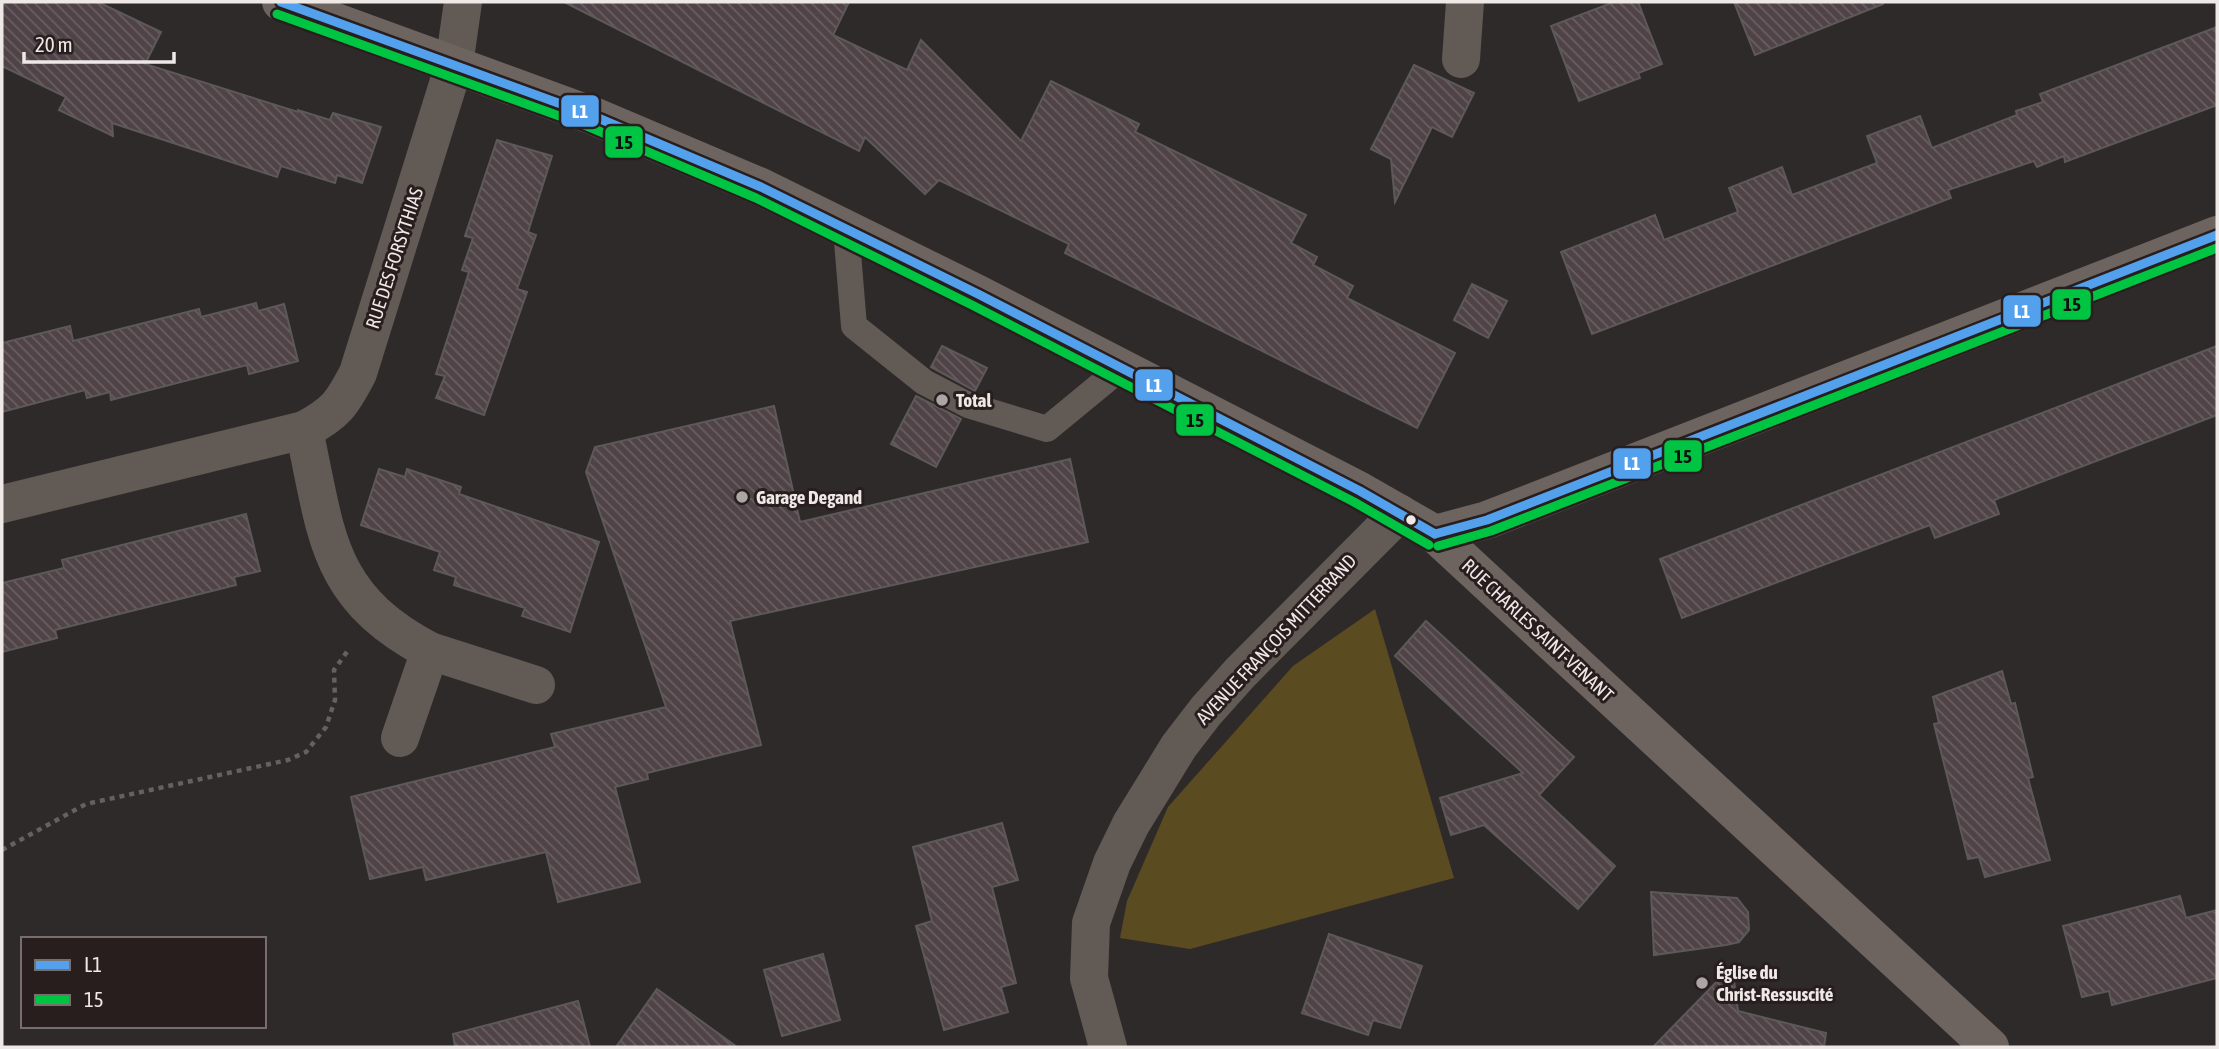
<svg xmlns="http://www.w3.org/2000/svg" width="2219" height="1049" font-family="'Asap Condensed',sans-serif">
<style>
.grass{fill:#5b4b21}
.building{fill:url(#building-back-hatch);stroke:#5d5959;stroke-width:2}
.lines{fill:none;stroke-linecap:round;stroke-linejoin:round}
.path{stroke:#66605e;stroke-width:4.5;stroke-dasharray:5 5;stroke-linecap:butt}
.lane{stroke:#615a55;stroke-width:26}
.street{stroke:#615a55;stroke-width:38}
.secondary{stroke:#6d645f;stroke-width:38}
.bus-1-casing{stroke:#281e1e;stroke-width:14}
.bus-2-casing{stroke:#281e1e;stroke-width:14}
.bus-1{stroke:#53a0ed;stroke-width:9}
.bus-2{stroke:#00c543;stroke-width:9}
.poi-dot{fill:#aba6a5;stroke:#281e1e;stroke-width:2.5}
.bus-dot{fill:#eee8e7;stroke:#281e1e;stroke-width:2.5}
.labels{text-anchor:middle;stroke-width:6;stroke-linejoin:round;paint-order:stroke}
.street-label{font-size:19px;fill:#eee8e7;stroke:#281e1e}
.poi-label{font-size:19px;font-weight:bold;fill:#eee8e7;stroke:#281e1e;text-anchor:start}
.line-badge{stroke:#281e1e;stroke-width:2.5}
.badge-label{font-size:19px;text-anchor:middle;font-weight:bold;fill:#fff}
.pale-badge-label{font-size:19px;text-anchor:middle;font-weight:bold;fill:#111}
</style>
<defs>
<pattern id="building-back-hatch" width="6" height="6" patternUnits="userSpaceOnUse" patternTransform="scale(1.75)"><rect width="6" height="6" fill="#4f4348"/><path d="M-1 5l2 2M0 0l6 6M5-1l2 2" fill="none" stroke="#695e62"/></pattern>
</defs>
<rect width="100%" height="100%" fill="#2f2a2a"/>
<!-- grass -->
<path class="grass" d="M1375 609 1454 878 1190 949 1120 938 1127 901 1168 807 1293 666Z"/>
<!-- building -->
<g class="building">
<path d="M2 2H98L161 32 145 64 298 112V110L330 120 333 113 381 127 362 183 337 175 335 183 281 166 277 177 112 123 113 136 59 110 66 97 2 66Z"/>
<path d="M564 2H849L833 35 907 70 921 40 1021 141 1051 81 1139 124 1135 132 1306 215 1291 243 1317 257 1313 265 1353 286 1347 298 1455 353 1417 428 1065 253 1069 244 939 180 925 194 865 137 859 151Z"/>
<path d="M1614 2H1638L1662 64 1638 73 1640 78 1579 101 1551 26Z"/>
<path d="M1734 2H1883V4L1755 55Z"/>
<path d="M2217 27V105L2065 162 2064 156 2037 167 2034 161 1948 190 1951 198 1592 334 1561 252 1655 215 1664 240 1738 212 1729 188 1782 167 1792 195 1877 163 1867 136 1920 116 1932 148 2017 115 2016 111 2043 102 2040 94Z"/>
<path d="M1414 65 1474 93 1452 137 1432 127 1395 202 1391 159 1371 149Z"/>
<path d="M497 140 552 156 528 232 536 235 517 289 527 292 484 415 436 398 445 376 436 374 469 272 462 270 473 238 465 236Z"/>
<path d="M1472 284 1507 301 1488 338 1454 320Z"/>
<path d="M256 303 258 311 284 304 298 361 249 374 247 365 111 400 110 392 87 398 85 390 2 412V343L70 326 73 341 199 309 201 317Z"/>
<path d="M942 346 987 368 975 391 931 367Z"/>
<path d="M2217 346V415L1994 500 1999 514 1935 538 1930 525 1682 618 1660 559Z"/>
<path d="M916 396 961 419 936 467 891 444Z"/>
<path d="M774 406 800 522 1070 459 1088 542 730 621 761 745 647 773 648 779 615 787 640 882 558 902 546 852 426 880 423 867 370 879 351 797 555 747 551 734 666 707 586 472 595 447Z"/>
<path d="M379 469 405 477 407 469 461 487 459 494 599 542 570 632 522 616 525 608 454 585 456 577 434 570 440 552 361 525Z"/>
<path d="M246 514 260 571 234 577 236 585 55 630 57 638 2 652V583L64 568 62 560Z"/>
<path d="M1426 621 1574 757 1539 795 1615 866 1578 909 1484 825 1451 835 1440 798 1523 773 1395 656Z"/>
<path d="M2002 671 2011 704 2015 703 2033 777 2028 778 2050 860 1985 877 1979 857 1968 859 1934 724 1939 723 1933 697Z"/>
<path d="M1002 823 1018 880 992 887 1016 983 1001 987 1008 1012 944 1030 916 926 932 921 913 847Z"/>
<path d="M1651 892 1737 898 1748 912 1749 930 1739 942 1726 945 1654 955Z"/>
<path d="M2180 896 2186 918 2217 910V978L2112 1005 2109 991 2082 997 2063 926Z"/>
<path d="M1329 934 1422 966 1400 1028 1373 1020 1368 1035 1302 1013Z"/>
<path d="M823 954 840 1020 782 1036 764 970Z"/>
<path d="M1732 966 1738 1011 1826 1033 1824 1047H1653Z"/>
<path d="M657 989 737 1047H616Z"/>
<path d="M578 1001 590 1047H455L453 1034Z"/>
</g>
<g class="lines">
<!-- path -->
<path class="path" d="M2 850 86 804 288 760 306 752 326 727 335 700 334 670 349 649"/>
<!-- lane -->
<path class="lane" d="M846 229 854 326 924 382 968 405 1047 429 1121 368"/>
<!-- street -->
<g class="street">
<path d="M1461 59 1465 2"/>
<path d="M304 430C327 534 325 596 430 651L400 738"/>
<path d="M2 504 304 430C336 413 342 404 358 373L454 65 463 2"/>
<path d="M430 651 536 685"/>
<path d="M1108 1047 1089 978 1091 923 1112 863 1131 824 1179 746 1206 711 1240 673 1399 513"/>
</g>
<!-- secondary -->
<g class="secondary">
<path d="M281 2 591 115 761 187 978 294 1360 491 1435 534 1990 1047"/>
<path d="M1435 534 1487 520 2217 235"/>
</g>
<defs>
<g id="bus-1">
<path d="M281 2 591 115 761 187 978 294 1360 491 1435 534"/>
<path d="M1435 534 1487 520 2217 235"/>
</g>
<g id="bus-2">
<path d="M277 14 587 126 756 198 972 305 1354 502 1429 545"/>
<path d="M1438 546 1491 531 2217 248"/>
</g>
</defs>
<!-- bus-1 casing -->
<use href="#bus-1" class="bus-1-casing"/>
<!-- bus-2 casing -->
<use href="#bus-2" class="bus-2-casing"/>
<!-- bus-1 -->
<use href="#bus-1" class="bus-1"/>
<!-- bus-2 -->
<use href="#bus-2" class="bus-2"/>
</g>
<!-- markers -->
<g class="poi-dot">
<circle cx="942" cy="400" r="7"/>
<circle cx="742" cy="497" r="7"/>
<circle cx="1702" cy="983" r="7"/>
</g>
<circle class="bus-dot" cx="1411" cy="520" r="6"/>
<g class="labels">
<!-- street labels -->
<g class="street-label">
<text transform="translate(394 258) rotate(-72)" y="7">RUE DES FORSYTHIAS</text>
<text transform="translate(1538 630) rotate(43)" y="7">RUE CHARLES SAINT-VENANT</text>
<text transform="translate(1276 639) rotate(-47)" y="7">AVENUE FRANÇOIS MITTERRAND</text>
</g>
<!-- poi labels -->
<g class="poi-label">
<text x="956" y="407">Total</text>
<text x="756" y="504">Garage Degand</text>
<text x="1716" y="979">Église du<tspan x="1716" dy="22">Christ-Ressuscité</tspan></text>
</g>
</g>
<g class="line-badge">
<rect x="560" y="94" width="40" height="34" rx="7" fill="#53a0ed"/>
<rect x="604" y="125" width="40" height="34" rx="7" fill="#00c543"/>
<rect x="2051" y="288" width="41" height="33" rx="7" fill="#00c543"/>
<rect x="2002" y="294" width="40" height="34" rx="7" fill="#53a0ed"/>
<rect x="1134" y="368" width="40" height="34" rx="7" fill="#53a0ed"/>
<rect x="1175" y="403" width="40" height="34" rx="7" fill="#00c543"/>
<rect x="1663" y="439" width="40" height="34" rx="7" fill="#00c543"/>
<rect x="1612" y="447" width="40" height="33" rx="7" fill="#53a0ed"/>
</g>
<g class="badge-label">
<text x="580" y="118">L1</text>
<text x="2022" y="318">L1</text>
<text x="1154" y="392">L1</text>
<text x="1632" y="470">L1</text>
</g>
<g class="pale-badge-label">
<text x="624" y="149">15</text>
<text x="2072" y="311">15</text>
<text x="1195" y="427">15</text>
<text x="1683" y="463">15</text>
</g>
<!-- border -->
<rect width="2219" height="1049" fill="none" stroke="#eee8e7" stroke-width="7"/>
<!-- legend -->
<rect x="21" y="937" width="245" height="91" fill="#281e1e" stroke="#776f6e" stroke-width="2"/>
<rect x="35" y="960" width="35" height="10" fill="#53a0ed" stroke="#776f6e" stroke-width="2"/>
<text x="84" y="972" font-size="21" fill="#eee8e7">L1</text>
<rect x="35" y="995" width="35" height="10" fill="#00c543" stroke="#776f6e" stroke-width="2"/>
<text x="84" y="1007" font-size="21" fill="#eee8e7">15</text>
<!-- scale -->
<path d="M24 52v10h150v-10" fill="none" stroke="#eee8e7" stroke-width="3.5"/>
<text x="35" y="52" font-size="21" fill="#eee8e7" stroke="#281e1e" stroke-width="5" paint-order="stroke">20 m</text>
</svg>
